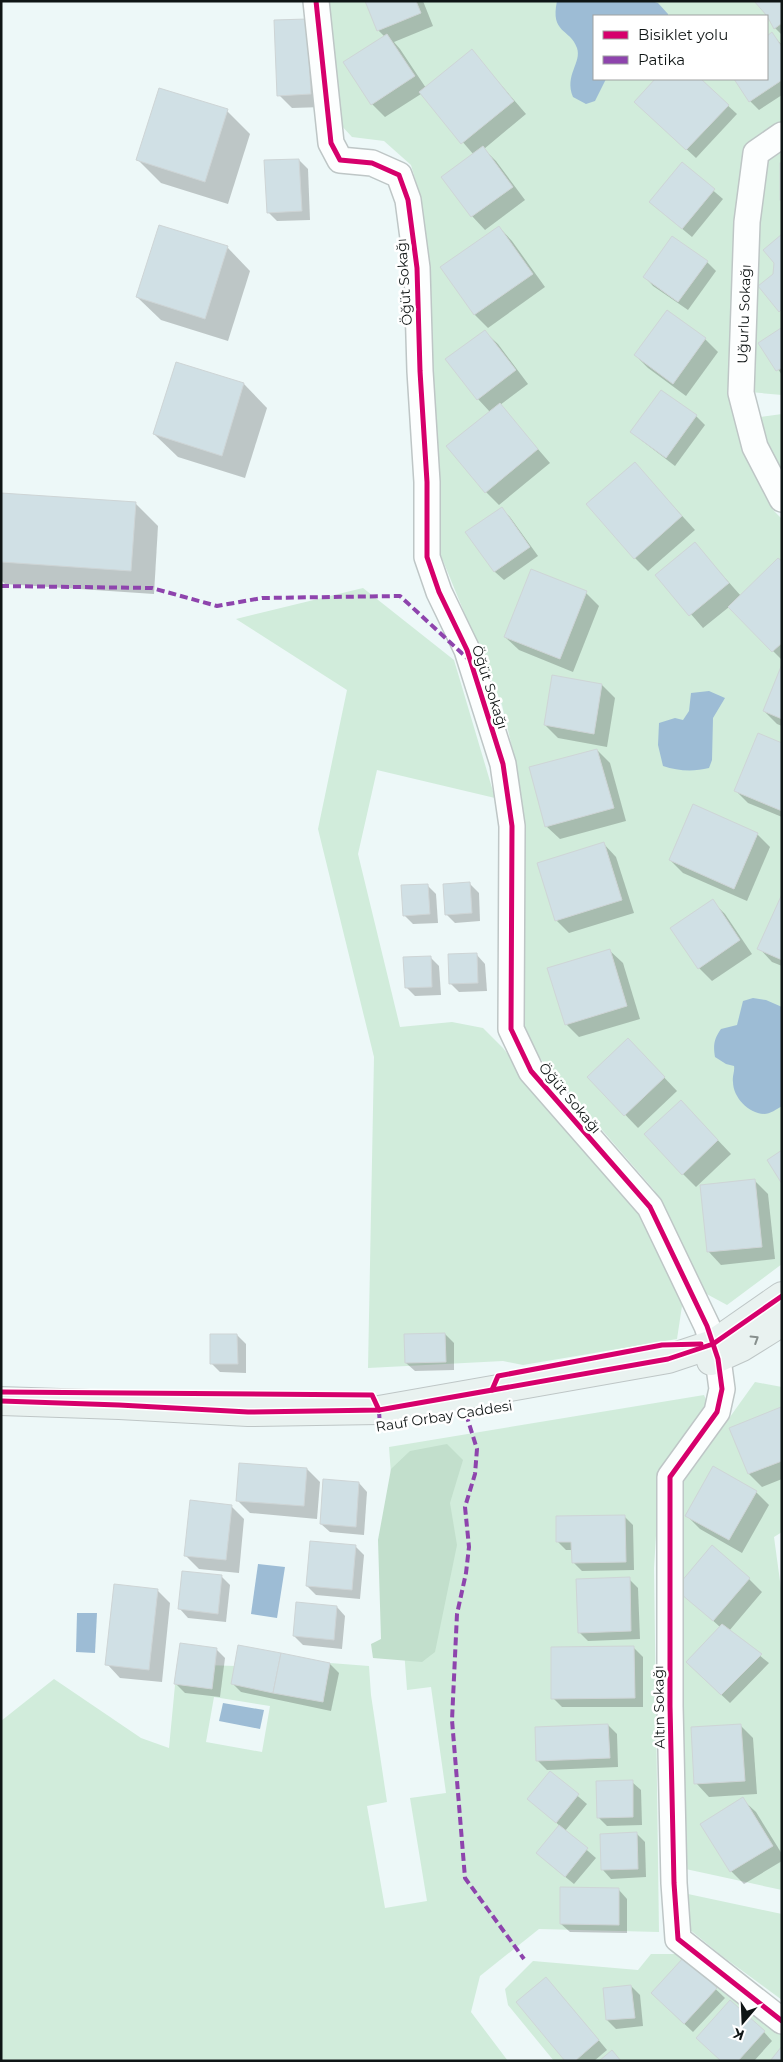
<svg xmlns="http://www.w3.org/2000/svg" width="783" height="2062" font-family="Montserrat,sans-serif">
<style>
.green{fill:#d1ecdb;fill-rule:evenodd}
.forest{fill:#c2dfcc}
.water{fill:#9dbcd5}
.shadow{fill:#0003}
.building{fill:#d0e0e5;stroke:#ced5d6}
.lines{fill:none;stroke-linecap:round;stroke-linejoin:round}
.street-casing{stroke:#bec6c6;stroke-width:28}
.secondary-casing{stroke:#bec6c6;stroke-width:30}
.street{stroke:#fcfefe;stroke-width:25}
.secondary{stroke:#e9f2f0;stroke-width:28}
.quiet{stroke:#8e44ad;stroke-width:4;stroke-dasharray:8 4;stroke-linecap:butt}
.cycleway-casing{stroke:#fff;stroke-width:8}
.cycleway{stroke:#d6006c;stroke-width:5}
.oneway{stroke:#878f8d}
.labels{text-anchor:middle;stroke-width:5;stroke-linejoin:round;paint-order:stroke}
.street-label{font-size:14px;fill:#0f1515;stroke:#fff}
</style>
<rect width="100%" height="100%" fill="#edf8f8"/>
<!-- green -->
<g class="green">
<path d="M324 1H782V121L746 148 745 451 774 511 782 519V1264L727 1305 703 1292 654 1190 538 1056 522 1028 524 835 517 768 502 705 439 551 429 260 421 199 411 165 384 141 352 137 340 124ZM594 16H767V79H594Z"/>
<path d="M782 146V395L750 392 758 222 766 155Z"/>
<path d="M782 414V472L758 425 761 417Z"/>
<path d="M363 588 454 660 495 798 377 770 358 854 400 1027 452 1022 483 1028 503 1048 538 1093 637 1208 678 1285 682 1306 677 1339 523 1365 503 1361 368 1368 374 1057 318 829 347 690 236 619Z"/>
<path d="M755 1382 782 1387V1532L774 1537 782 1596V1890L681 1868 677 1491Z"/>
<path d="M704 1395 707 1402 660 1471 654 1568 659 1932 539 1929 480 1976 471 2012 508 2061H1V1721L54 1679 141 1738 169 1748 177 1664 235 1666 326 1682 330 1663 369 1666 371 1695 387 1802 367 1806 385 1908 427 1901 410 1798 446 1793 431 1687 407 1690 389 1447ZM214 1697 270 1706 262 1752 206 1742Z"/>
<path d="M688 1894 782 1914V2000L722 1956 689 1929Z"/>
<path d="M651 1954H689L782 2033V2061H554L508 2005 505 1989 533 1961 638 1970Z"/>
</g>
<!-- forest -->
<path class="forest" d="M447 1444 463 1460 450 1503 457 1545 435 1652 422 1662 373 1658 371 1644 381 1639 378 1540 391 1469 410 1451Z"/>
<!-- water -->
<g class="water">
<path d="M557 1H652L658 3 668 14V16H594V79H606L595 101 586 104 573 97C564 75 582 63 577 48 570 28 550 34 557 1Z"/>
<path d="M709 691 725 698 713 718 712 760 709 768C693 772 678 771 663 766L658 745 659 723 675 718 683 720 689 711 691 693Z"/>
<path d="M753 998 766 1000 782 1007V1106C777 1109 770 1114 764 1114 748 1113 733 1097 733 1082 732 1076 735 1071 734 1066L726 1064 715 1057C713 1045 714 1039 721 1029L737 1025 743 1001Z"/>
<path d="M258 1564 285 1567 277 1618 251 1614Z"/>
<path d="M77 1613H97L95 1653 76 1652Z"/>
<path d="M223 1703 264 1710 260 1729 219 1721Z"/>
</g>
<!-- shadow -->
<g class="shadow">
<path d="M366 1H423L433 26 394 42 400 49 426 88 472 51 526 114 484 149 496 161 525 200 485 230 472 216 443 178 474 155 421 94 385 117 372 104 385 37 378 30Z"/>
<path d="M756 1H782V35L775 28Z"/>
<path d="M306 20 323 107 292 108 279 95Z"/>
<path d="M772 34 782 45V95L759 110 750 101 735 79H767V37Z"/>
<path d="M657 79H699L737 114 696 158 636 102Z"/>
<path d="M227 111 250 134 228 204 161 183 138 160Z"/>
<path d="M299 160 308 169 310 220 277 221 268 212Z"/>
<path d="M682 164 723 199 692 237 650 202Z"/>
<path d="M499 227 512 241 545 287 488 328 475 315 442 268Z"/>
<path d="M227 247 250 271 228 341 161 320 137 297Z"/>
<path d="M707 262 716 271 688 310 653 286 645 277Z"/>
<path d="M781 329H782V375L760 343Z"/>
<path d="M484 331 498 344 528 384 500 405 550 463 499 505 486 492 490 412 478 399Z"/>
<path d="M705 339 718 352 686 396 648 368 635 355Z"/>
<path d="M176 363 244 384 267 408 245 478 178 457 154 434Z"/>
<path d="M696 416 705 425 675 466 641 440 632 432Z"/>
<path d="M635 464 695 530 648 571 635 558Z"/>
<path d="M1 494 135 503 158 526 154 594 5 584 1 580Z"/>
<path d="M501 508 510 517 538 556 504 580 495 572 467 532Z"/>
<path d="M695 544 741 596 782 563V660L729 607 703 628 657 575Z"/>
<path d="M586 593 599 606 573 672 519 650 505 637Z"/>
<path d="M782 668V726L777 724 764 711Z"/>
<path d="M602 685 615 698 607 747 558 738 545 725Z"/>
<path d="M782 745V817L748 803 735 790Z"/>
<path d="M597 750 610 763 626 821 560 839 546 826Z"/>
<path d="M757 834 770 847 747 901 683 873 670 860Z"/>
<path d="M603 843 616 857 634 913 569 933 556 920Z"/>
<path d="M470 884 479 893 480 921 455 923 446 914Z"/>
<path d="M427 885 436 894 438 923 413 924 404 915Z"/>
<path d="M782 897V966L772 962 759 948Z"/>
<path d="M712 901 725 914 752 954 712 981 699 968Z"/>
<path d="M609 950 623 963 640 1019 579 1037 566 1024Z"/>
<path d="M477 955 485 964 487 991 459 992 450 983Z"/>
<path d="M430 957 439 966 441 995 415 996 406 987Z"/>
<path d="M641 1053 677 1091 638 1128 589 1077Z"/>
<path d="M694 1115 731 1154 696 1187 683 1174Z"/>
<path d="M755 1181 768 1194 775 1259 721 1265 708 1251Z"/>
<path d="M445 1334 454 1343V1370L415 1371 406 1363Z"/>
<path d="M237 1335 246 1344V1373L220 1372 212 1364Z"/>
<path d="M781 1408 782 1479 762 1487 749 1474 730 1429Z"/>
<path d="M307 1469 320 1482 317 1519 250 1513 237 1500Z"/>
<path d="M359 1483 367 1492 364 1535 330 1532 321 1524Z"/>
<path d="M756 1492 769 1505 742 1553 700 1529 687 1516Z"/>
<path d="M231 1506 244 1519 239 1573 199 1569 186 1556Z"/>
<path d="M624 1516 633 1525 634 1570 582 1571 573 1562V1550H566L558 1542Z"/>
<path d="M355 1546 364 1555 360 1599 316 1595 307 1586Z"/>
<path d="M221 1576 230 1585 226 1622 188 1618 180 1609Z"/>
<path d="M629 1579 638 1588 640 1639 588 1641 579 1632Z"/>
<path d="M749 1579 762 1592 729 1631 769 1663 730 1703 696 1671 720 1627 677 1588Z"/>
<path d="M157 1590 170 1603 162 1682 120 1678 107 1664Z"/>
<path d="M337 1607 345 1616 342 1649 303 1645 294 1636Z"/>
<path d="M634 1648 643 1657V1707H562L553 1698Z"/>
<path d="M216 1649 225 1658 220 1697 185 1693 176 1684Z"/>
<path d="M330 1664 339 1673 331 1711 241 1692 232 1683Z"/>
<path d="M608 1725 617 1734 618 1767 547 1770 538 1761Z"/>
<path d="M740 1725 753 1738 757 1794 709 1797 696 1783Z"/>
<path d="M551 1773 587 1804 565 1831 596 1858 574 1884 547 1862 560 1826 529 1799Z"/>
<path d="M632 1782 641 1790 642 1825 607 1826 598 1817Z"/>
<path d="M742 1799 756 1812 782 1854V1861L744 1884 731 1871Z"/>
<path d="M636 1833 645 1842 646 1877 611 1879 603 1870Z"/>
<path d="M619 1890 627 1899V1933L570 1932 561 1924Z"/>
<path d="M684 1959 725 1998 693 2032 661 2002Z"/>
<path d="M631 1986 640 1995 643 2026 616 2029 607 2020Z"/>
<path d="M555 1988 607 2050 594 2061H567Z"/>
<path d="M764 2032 772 2041 754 2061H721Z"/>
</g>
<!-- building -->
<g class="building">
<path d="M365 1H416L421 13 377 31Z"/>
<path d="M754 1H782V23L774 29 767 16Z"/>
<path d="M307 19 311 94 277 96 274 20Z"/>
<path d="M772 32 782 47V80L749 102 734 79H767V36Z"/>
<path d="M387 34 415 76 371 105 343 62Z"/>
<path d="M472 49 514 101 461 144 419 92Z"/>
<path d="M655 79H701L729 105 686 150 634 102Z"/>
<path d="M159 88 228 109 205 182 136 160Z"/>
<path d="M483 146 513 187 471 217 441 177Z"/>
<path d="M299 159 302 211 267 213 264 160Z"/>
<path d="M682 162 715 189 682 229 649 202Z"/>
<rect x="780" y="163" width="2" height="37"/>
<path d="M159 225 228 246 205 319 136 297Z"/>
<path d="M499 226 533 274 474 315 440 267Z"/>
<path d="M782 234V309L779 312 758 286 773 274 774 263 763 250Z"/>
<path d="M672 236 708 261 678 302 643 277Z"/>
<path d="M667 310 706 338 673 384 634 355Z"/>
<path d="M781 328 782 368 776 371 758 343Z"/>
<path d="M485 330 516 370 477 400 445 359Z"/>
<path d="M176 362 244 383 222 456 153 434Z"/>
<path d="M661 390 697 415 666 458 630 432Z"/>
<path d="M500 403 538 449 485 493 446 446Z"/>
<path d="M635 462 682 516 634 559 586 504Z"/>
<path d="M1 493 136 502 131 571 1 562Z"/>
<path d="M502 507 530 547 494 572 465 532Z"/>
<path d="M695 542 729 583 689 616 655 575Z"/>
<path d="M778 558 782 561V643L772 652 728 607Z"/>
<path d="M531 569 587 591 560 659 504 637Z"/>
<path d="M782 664V719L763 711Z"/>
<path d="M552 675 602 684 594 734 544 725Z"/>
<path d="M758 733 782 743V811L734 791Z"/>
<path d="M597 749 614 808 545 827 529 767Z"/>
<path d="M693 804 758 833 734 889 669 860Z"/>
<path d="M604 842 622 900 555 921 537 863Z"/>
<path d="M470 882 472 913 445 915 443 884Z"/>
<path d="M428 884 430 914 403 916 401 885Z"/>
<path d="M782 894V960L757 949Z"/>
<path d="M713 899 740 940 698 969 670 928Z"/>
<path d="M610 949 627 1006 565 1025 547 968Z"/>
<path d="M477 953 478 983 449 984 448 954Z"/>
<path d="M431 956 432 987 405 988 403 957Z"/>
<path d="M628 1038 665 1077 624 1116 587 1077Z"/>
<path d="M681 1100 718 1140 682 1175 644 1134Z"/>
<path d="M782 1150V1184L767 1160Z"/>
<path d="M755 1179 762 1247 707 1252 700 1185Z"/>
<path d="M445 1333 446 1362 405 1363 404 1334Z"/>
<path d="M210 1334H237L238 1364H210Z"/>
<path d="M781 1407 782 1461 748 1474 729 1428Z"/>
<path d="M239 1463 307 1468 304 1506 236 1501Z"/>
<path d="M713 1466 757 1491 729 1540 685 1516Z"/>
<path d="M323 1479 359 1482 356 1527 320 1524Z"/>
<path d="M190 1500 232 1505 226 1560 184 1556Z"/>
<path d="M625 1515 626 1562 572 1563 571 1542H556V1516Z"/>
<path d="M310 1541 356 1545 352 1590 306 1586Z"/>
<path d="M712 1545 750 1578 713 1621 675 1589Z"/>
<path d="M182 1571 222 1575 218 1614 178 1609Z"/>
<path d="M630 1577 631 1631 578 1633 576 1579Z"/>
<path d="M114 1584 158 1589 149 1670 105 1665Z"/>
<path d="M296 1602 337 1606 334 1640 293 1636Z"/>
<path d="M722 1624 762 1654 721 1695 686 1662Z"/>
<path d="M180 1643 217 1648 212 1689 174 1684Z"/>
<path d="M238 1645 281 1653 273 1693 231 1684Z"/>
<path d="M634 1646 635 1698 551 1699V1647Z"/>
<path d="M281 1653 330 1663 323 1702 273 1693Z"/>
<path d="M608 1724 610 1758 536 1761 535 1727Z"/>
<path d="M741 1724 745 1781 694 1784 691 1727Z"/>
<path d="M550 1771 579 1794 556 1823 527 1799Z"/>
<path d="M633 1780V1817L597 1818 596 1781Z"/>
<path d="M743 1797 773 1846 730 1872 700 1824Z"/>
<path d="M559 1825 588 1848 565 1877 536 1853Z"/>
<path d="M637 1832 638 1869 601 1870 600 1834Z"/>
<path d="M560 1887 619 1888V1925L560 1924Z"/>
<path d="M684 1957 717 1988 684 2024 651 1993Z"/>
<path d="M546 1977 599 2040 575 2061H565L516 2002Z"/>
<path d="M631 1985 635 2018 606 2020 603 1988Z"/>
<path d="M730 2000 765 2031 738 2061H721L696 2038Z"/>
<path d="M782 2046V2061H770Z"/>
<path d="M612 2050 621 2061H599Z"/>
</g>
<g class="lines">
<defs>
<g id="street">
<path d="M316 1 331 143 340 160 372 163 399 175 408 200 417 268 420 371 427 482V557L439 592 467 650 503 764 512 826 511 1029 531 1071 650 1207 707 1326 718 1359 722 1389 717 1412 670 1477V1706L674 1883 678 1939 782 2021"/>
<path d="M782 135 756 153 747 222 741 393 755 447 782 499"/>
</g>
<g id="secondary">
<path d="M711 1361 742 1347 782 1322"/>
<path d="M1 1401 119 1405 248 1412 379 1410 668 1359 713 1344 782 1296"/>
</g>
</defs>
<!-- street casing -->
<use href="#street" class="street-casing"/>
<!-- secondary casing -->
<use href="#secondary" class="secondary-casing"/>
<!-- street -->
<use href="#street" class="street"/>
<!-- secondary -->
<use href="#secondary" class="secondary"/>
<!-- quiet -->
<g class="quiet">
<path d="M1 586 152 588 217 606 262 598 400 596 467 658"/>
<path d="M379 1410 380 1428"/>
<path d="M466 1414 477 1449 475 1474 465 1507 469 1547 466 1573 457 1614 452 1720 465 1878 524 1959"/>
</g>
<defs>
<g id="cycleway">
<path d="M316 1 331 143 340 160 372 163 399 175 408 200 417 268 420 371 427 482V557L439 592 467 650 503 764 512 826 511 1029 531 1071 650 1207 707 1326 718 1359 722 1389 717 1412 670 1477V1706L674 1883 678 1939 782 2021"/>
<path d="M492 1390 498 1376 662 1345 701 1344"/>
<path d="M1 1392 372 1395 379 1410"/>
<path d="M1 1401 119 1405 248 1412 379 1410 668 1359 713 1344 782 1296"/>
</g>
</defs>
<!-- cycleway casing -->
<use href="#cycleway" class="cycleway-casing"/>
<!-- cycleway -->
<use href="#cycleway" class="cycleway"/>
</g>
<!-- one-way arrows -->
<defs><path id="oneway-chevron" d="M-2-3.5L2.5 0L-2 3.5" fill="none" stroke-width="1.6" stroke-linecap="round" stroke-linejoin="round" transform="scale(1.25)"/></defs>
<use class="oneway" href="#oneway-chevron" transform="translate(755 1339) rotate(-32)"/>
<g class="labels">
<!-- street labels -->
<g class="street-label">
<text transform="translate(404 282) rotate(-94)" y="5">Öğüt Sokağı</text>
<text transform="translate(744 314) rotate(-88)" y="5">Uğurlu Sokağı</text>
<text transform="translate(490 687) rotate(72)" y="5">Öğüt Sokağı</text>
<text transform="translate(570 1098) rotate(50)" y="5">Öğüt Sokağı</text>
<text transform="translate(444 1416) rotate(-9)" y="5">Rauf Orbay Caddesi</text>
<text transform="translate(659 1707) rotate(-91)" y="5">Altın Sokağı</text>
</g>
</g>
<!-- border -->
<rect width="783" height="2062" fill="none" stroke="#0f1515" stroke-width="5"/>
<!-- legend -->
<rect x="593" y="15" width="175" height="65" fill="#ffffff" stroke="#9fa1a1"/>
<rect x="603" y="31" width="25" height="8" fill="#d6006c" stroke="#9fa1a1"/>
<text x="638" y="40" font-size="15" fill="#0f1515">Bisiklet yolu</text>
<rect x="603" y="56" width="25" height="8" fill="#8e44ad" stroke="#9fa1a1"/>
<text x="638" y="65" font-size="15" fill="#0f1515">Patika</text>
<!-- north arrow -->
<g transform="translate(743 2022) rotate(199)" stroke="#ffffff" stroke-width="4" paint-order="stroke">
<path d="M0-4L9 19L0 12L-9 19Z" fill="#0f1515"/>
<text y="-8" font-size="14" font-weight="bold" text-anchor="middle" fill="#0f1515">K</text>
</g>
</svg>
